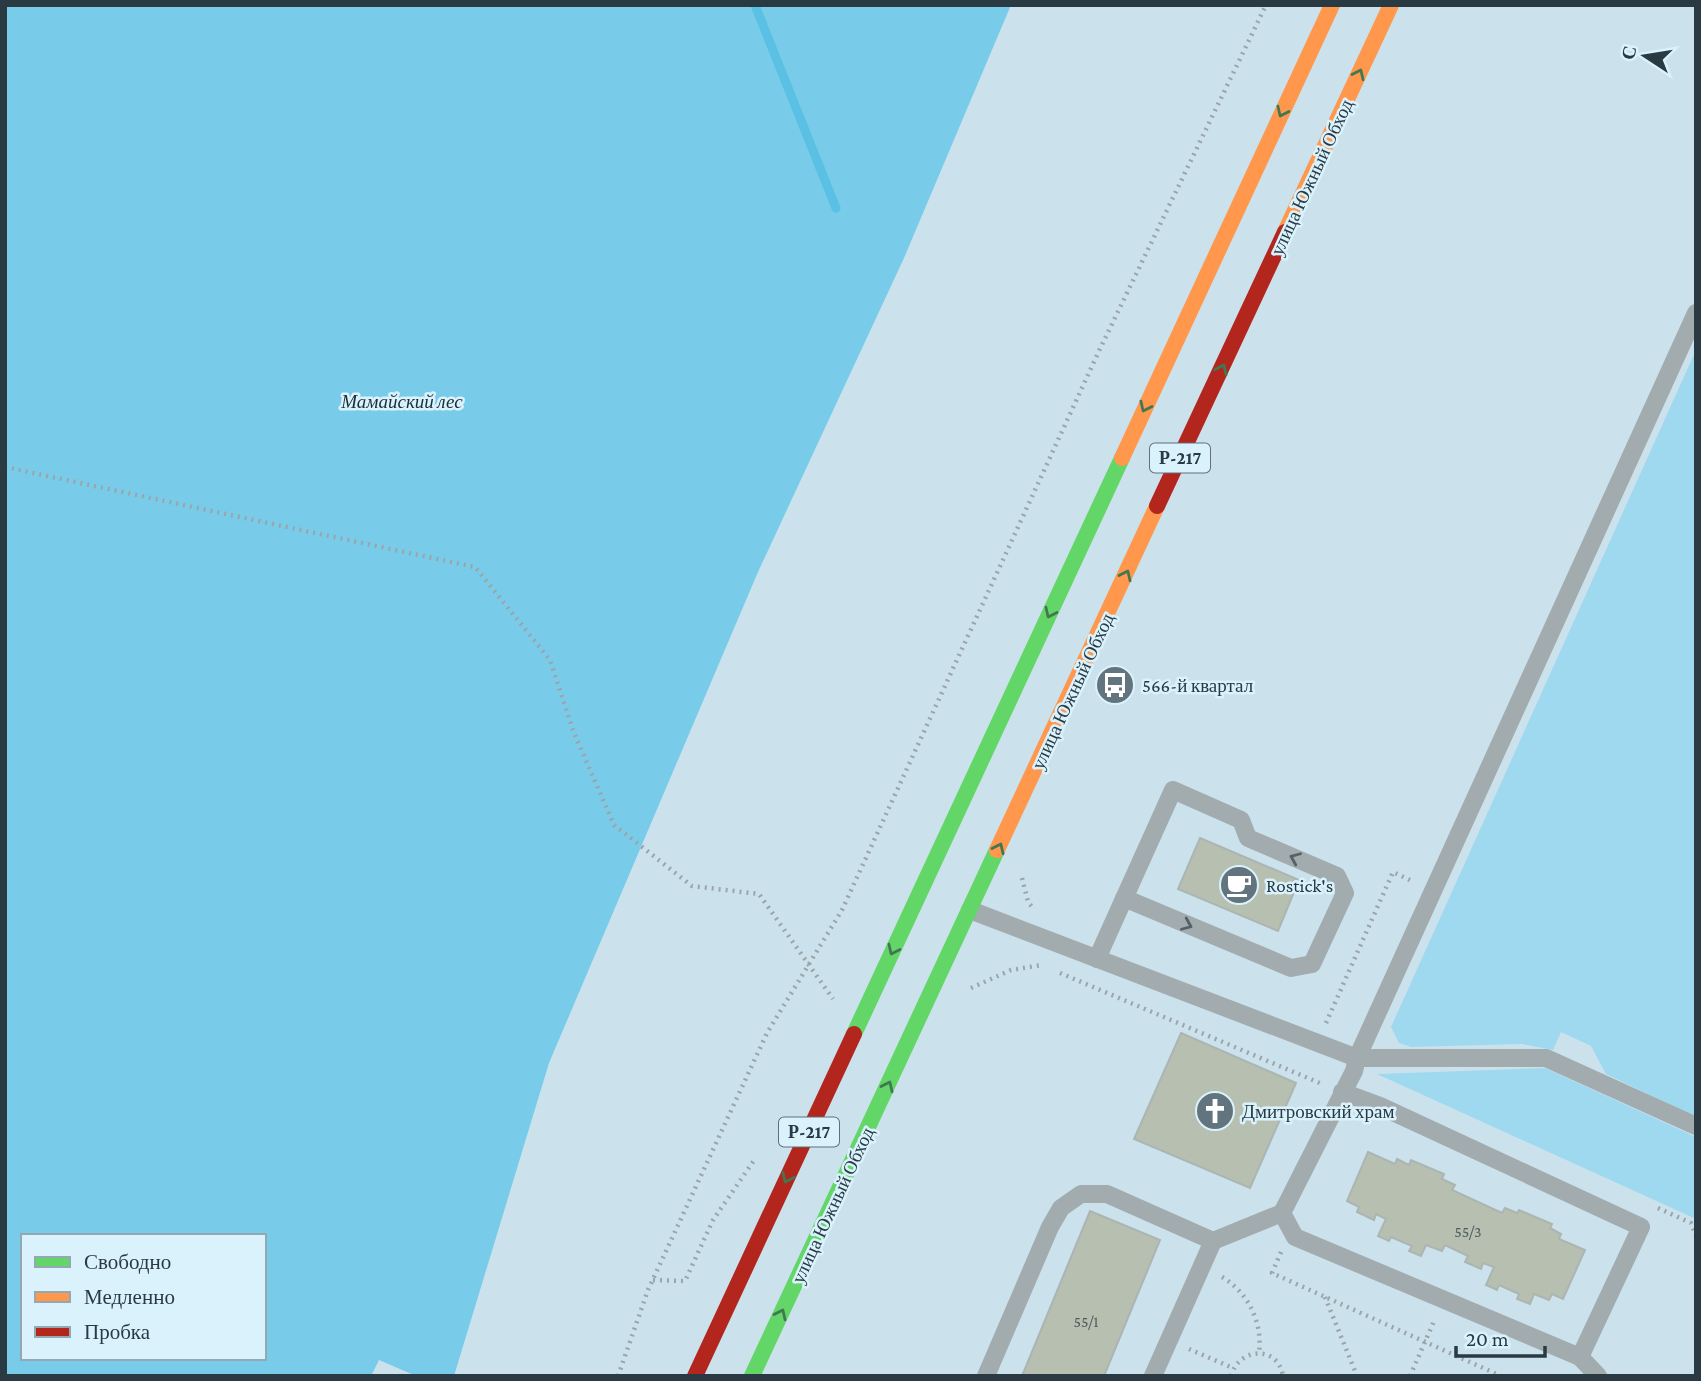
<svg xmlns="http://www.w3.org/2000/svg" width="1701" height="1381" font-family="'Crimson Pro',serif">
<style>
.green{fill:#9fd9f0}
.forest{fill:#78ccea;fill-rule:evenodd}
.lines{fill:none;stroke-linecap:round;stroke-linejoin:round}
.stream{stroke:#5ac0e4;stroke-width:9}
.building{fill:#b6bfb0;stroke:#abb5b3;stroke-width:2}
.path{stroke:#9ba5a9;stroke-width:4.5;stroke-dasharray:2 5;stroke-linecap:butt}
.lane{stroke:#a2abae;stroke-width:18}
.fast{stroke:#63d668;stroke-width:16}
.slow{stroke:#ff974d;stroke-width:16}
.jam{stroke:#b3261e;stroke-width:16}
.oneway{stroke:#417851}
.oneway2{stroke:#546268}
.labels{text-anchor:middle;stroke-width:5;stroke-linejoin:round;paint-order:stroke}
.number-label{font-size:16px;fill:#4d5b5e}
.shield{fill:#d9f2fc;stroke:#5e717a;stroke-width:2}
.shield-label{font-size:18px;font-weight:bold;fill:#2a3a42}
.street-label{font-size:19px;fill:#2a3a42;stroke:#d9f2fc}
.park-label{font-size:19px;font-style:italic;fill:#192e37;stroke:#d9f2fc}
.poi-label{font-size:19px;fill:#2a3a42;stroke:#d9f2fc;text-anchor:start}
</style>
<rect width="100%" height="100%" fill="#cbe2ec"/>
<!-- green -->
<g class="green">
<path d="M1696 350V1117L1606 1074 1591 1046 1561 1032 1553 1050 1522 1044 1411 1047 1399 1043 1391 1027Z"/>
<path d="M1545 1068 1696 1137V1219L1377 1074Z"/>
</g>
<!-- forest -->
<path class="forest" d="M5 5H1011L904 258 758 572 549 1063 454 1376H416L379 1360 371 1376H5ZM23 1236H264V1358H23Z"/>
<g class="lines">
<!-- stream -->
<path class="stream" d="M755 5 836 208"/>
</g>
<!-- building -->
<g class="building">
<path d="M1200 838 1299 880 1278 931 1178 889Z"/>
<path d="M1181 1033 1296 1083 1250 1188 1134 1139Z"/>
<path d="M1368 1152 1395 1164 1397 1159 1409 1165 1411 1160 1444 1174 1442 1179 1455 1185 1452 1190 1502 1213 1505 1208 1517 1213 1519 1210 1552 1224 1550 1228 1561 1234 1559 1239 1585 1250 1563 1299 1552 1294 1549 1300 1534 1294 1530 1304 1517 1299 1519 1294 1499 1285 1497 1290 1486 1285 1494 1267 1483 1263 1481 1269 1465 1262 1468 1256 1445 1245 1442 1251 1426 1245 1421 1256 1409 1251 1412 1246 1391 1237 1389 1241 1378 1236 1386 1219 1376 1214 1374 1220 1357 1212 1359 1207 1347 1201Z"/>
<path d="M1090 1211 1160 1240 1104 1376H1022Z"/>
</g>
<g class="lines">
<!-- path -->
<g class="path">
<path d="M5 467 475 567 550 660 574 733 614 825 692 886 759 894 833 999"/>
<path d="M1022 878 1028 902 1033 908"/>
<path d="M1060 973 1322 1084"/>
<path d="M971 988 1011 970 1042 965"/>
<path d="M1326 1023 1393 872 1414 882"/>
<path d="M1658 1208 1691 1223 1696 1236"/>
<path d="M1281 1252 1272 1273 1501 1376"/>
<path d="M1222 1277C1248 1292 1263 1323 1259 1353"/>
<path d="M653 1280 685 1281 713 1220 755 1159"/>
<path d="M1325 1297 1357 1376"/>
<path d="M1189 1349 1233 1368"/>
<path d="M618 1376 648 1290 767 1033 842 910 1098 353 1266 5"/>
<path d="M1231 1376C1239 1347 1278 1345 1283 1376"/>
<path d="M1410 1376 1435 1319"/>
</g>
<!-- lane -->
<g class="lane">
<path d="M1696 313 1357 1058H1546L1696 1126"/>
<path d="M970 910 1357 1058 1354 1071 1282 1213 1295 1237 1580 1357 1641 1227 1380 1106 1342 1092"/>
<path d="M1097 959 1104 943 1173 790 1241 820 1248 838 1337 876 1345 893 1312 964 1291 968 1124 898"/>
<path d="M1580 1357 1598 1376"/>
<path d="M986 1376 1050 1227 1061 1208 1081 1194H1107L1213 1241 1282 1213"/>
<path d="M1153 1376 1213 1241"/>
</g>
<!-- fast -->
<g class="fast">
<path d="M854 1034 1122 458"/>
<path d="M752 1376 997 850"/>
</g>
<!-- slow -->
<g class="slow">
<path d="M1285 232 1391 5"/>
<path d="M1122 458 1332 5"/>
<path d="M997 850 1157 506"/>
</g>
<!-- jam -->
<g class="jam">
<path d="M1157 506 1285 232"/>
<path d="M695 1376 854 1034"/>
</g>
</g>
<!-- one-way arrows -->
<defs><path id="oneway-chevron" d="M-2-3.5L2.5 0L-2 3.5" fill="none" stroke-width="1.6" stroke-linecap="round" stroke-linejoin="round" transform="scale(1.75)"/></defs>
<g class="oneway">
<use href="#oneway-chevron" transform="translate(1359 74) rotate(-65)"/>
<use href="#oneway-chevron" transform="translate(1282 112) rotate(115)"/>
<use href="#oneway-chevron" transform="translate(1222 369) rotate(-65)"/>
<use href="#oneway-chevron" transform="translate(1145 407) rotate(115)"/>
<use href="#oneway-chevron" transform="translate(1126 575) rotate(-65)"/>
<use href="#oneway-chevron" transform="translate(1050 613) rotate(115)"/>
<use href="#oneway-chevron" transform="translate(999 848) rotate(-65)"/>
<use href="#oneway-chevron" transform="translate(893 950) rotate(115)"/>
<use href="#oneway-chevron" transform="translate(888 1086) rotate(-65)"/>
<use href="#oneway-chevron" transform="translate(787 1178) rotate(115)"/>
<use href="#oneway-chevron" transform="translate(781 1314) rotate(-65)"/>
</g>
<g class="oneway2">
<use href="#oneway-chevron" transform="translate(1295 858) rotate(-157)"/>
<use href="#oneway-chevron" transform="translate(1187 925) rotate(23)"/>
</g>
<!-- icons -->
<defs>
<symbol id="bus-disc" viewBox="-11 -11 22 22"><circle r="9.5" fill="#62757e" stroke="#d9f2fc"/><path d="M-5-6H5V4H4V6H2V4H-2V6H-4V4H-5ZM-3.5-4V0h7V-4ZM-3.5 1.2v1.5H-2V1.2ZM2 1.2v1.5H3.5V1.2Z" fill="#fff"/></symbol>
<symbol id="cafe-disc" viewBox="-11 -11 22 22"><circle r="9.5" fill="#62757e" stroke="#d9f2fc"/><path d="M-5.5-4.5H6V0H3Q3 3.5 0 3.5H-2.5Q-5.5 3.5-5.5 0ZM3-3.2v2h1.7v-2ZM-6 4.5H4V6H-6Z" fill="#fff"/></symbol>
<symbol id="church-disc" viewBox="-11 -11 22 22"><circle r="9.5" fill="#62757e" stroke="#d9f2fc"/><path d="M-1.2-6h2.4v3.5h3.3v2.4h-3.3V6h-2.4V-.1h-3.3v-2.4h3.3Z" fill="#fff"/></symbol>
</defs>
<g fill-rule="evenodd">
<use href="#bus-disc" x="1093" y="663" width="44" height="44"/>
<use href="#cafe-disc" x="1217" y="863" width="44" height="44"/>
<use href="#church-disc" x="1193" y="1089" width="44" height="44"/>
</g>
<g class="labels">
<!-- number labels -->
<g class="number-label">
<text x="1468" y="1237">55/3</text>
<text x="1086" y="1327">55/1</text>
</g>
<!-- shield labels -->
<g class="shield">
<rect x="1150" y="443.5" width="60" height="29" rx="5"/>
<rect x="779" y="1117.5" width="60" height="29" rx="5"/>
</g>
<g class="shield-label">
<text x="1180" y="464">Р-217</text>
<text x="809" y="1138">Р-217</text>
</g>
<!-- street labels -->
<g class="street-label">
<text transform="translate(1311 177) rotate(-65)" y="7">улица Южный Обход</text>
<text transform="translate(1072 691) rotate(-65)" y="7">улица Южный Обход</text>
<text transform="translate(832 1205) rotate(-65)" y="7">улица Южный Обход</text>
</g>
<!-- park labels -->
<g class="park-label">
<text x="402" y="408">Мамайский лес</text>
</g>
<!-- poi labels -->
<g class="poi-label">
<text x="1142" y="692">566-й квартал</text>
<text x="1266" y="892">Rostick's</text>
<text x="1242" y="1118">Дмитровский храм</text>
</g>
</g>
<!-- border -->
<rect width="1701" height="1381" fill="none" stroke="#2a3a42" stroke-width="14"/>
<!-- legend -->
<rect x="21" y="1234" width="245" height="126" fill="#d9f2fc" stroke="#93a8b2" stroke-width="2"/>
<rect x="35" y="1257" width="35" height="10" fill="#63d668" stroke="#93a8b2" stroke-width="2"/>
<text x="84" y="1269" font-size="21" fill="#2a3a42">Свободно</text>
<rect x="35" y="1292" width="35" height="10" fill="#ff974d" stroke="#93a8b2" stroke-width="2"/>
<text x="84" y="1304" font-size="21" fill="#2a3a42">Медленно</text>
<rect x="35" y="1327" width="35" height="10" fill="#b3261e" stroke="#93a8b2" stroke-width="2"/>
<text x="84" y="1339" font-size="21" fill="#2a3a42">Пробка</text>
<!-- north arrow -->
<g transform="translate(1645 56) rotate(282)" stroke="#d9f2fc" stroke-width="5" paint-order="stroke">
<path d="M0-5L12 26L0 18L-12 26Z" fill="#2a3a42"/>
<text y="-10" font-size="19" font-weight="bold" text-anchor="middle" fill="#2a3a42">С</text>
</g>
<!-- scale -->
<path d="M1456 1346v10h89v-10" fill="none" stroke="#2a3a42" stroke-width="3.5"/>
<text x="1466" y="1346" font-size="21" fill="#2a3a42" stroke="#d9f2fc" stroke-width="5" paint-order="stroke">20 m</text>
</svg>
